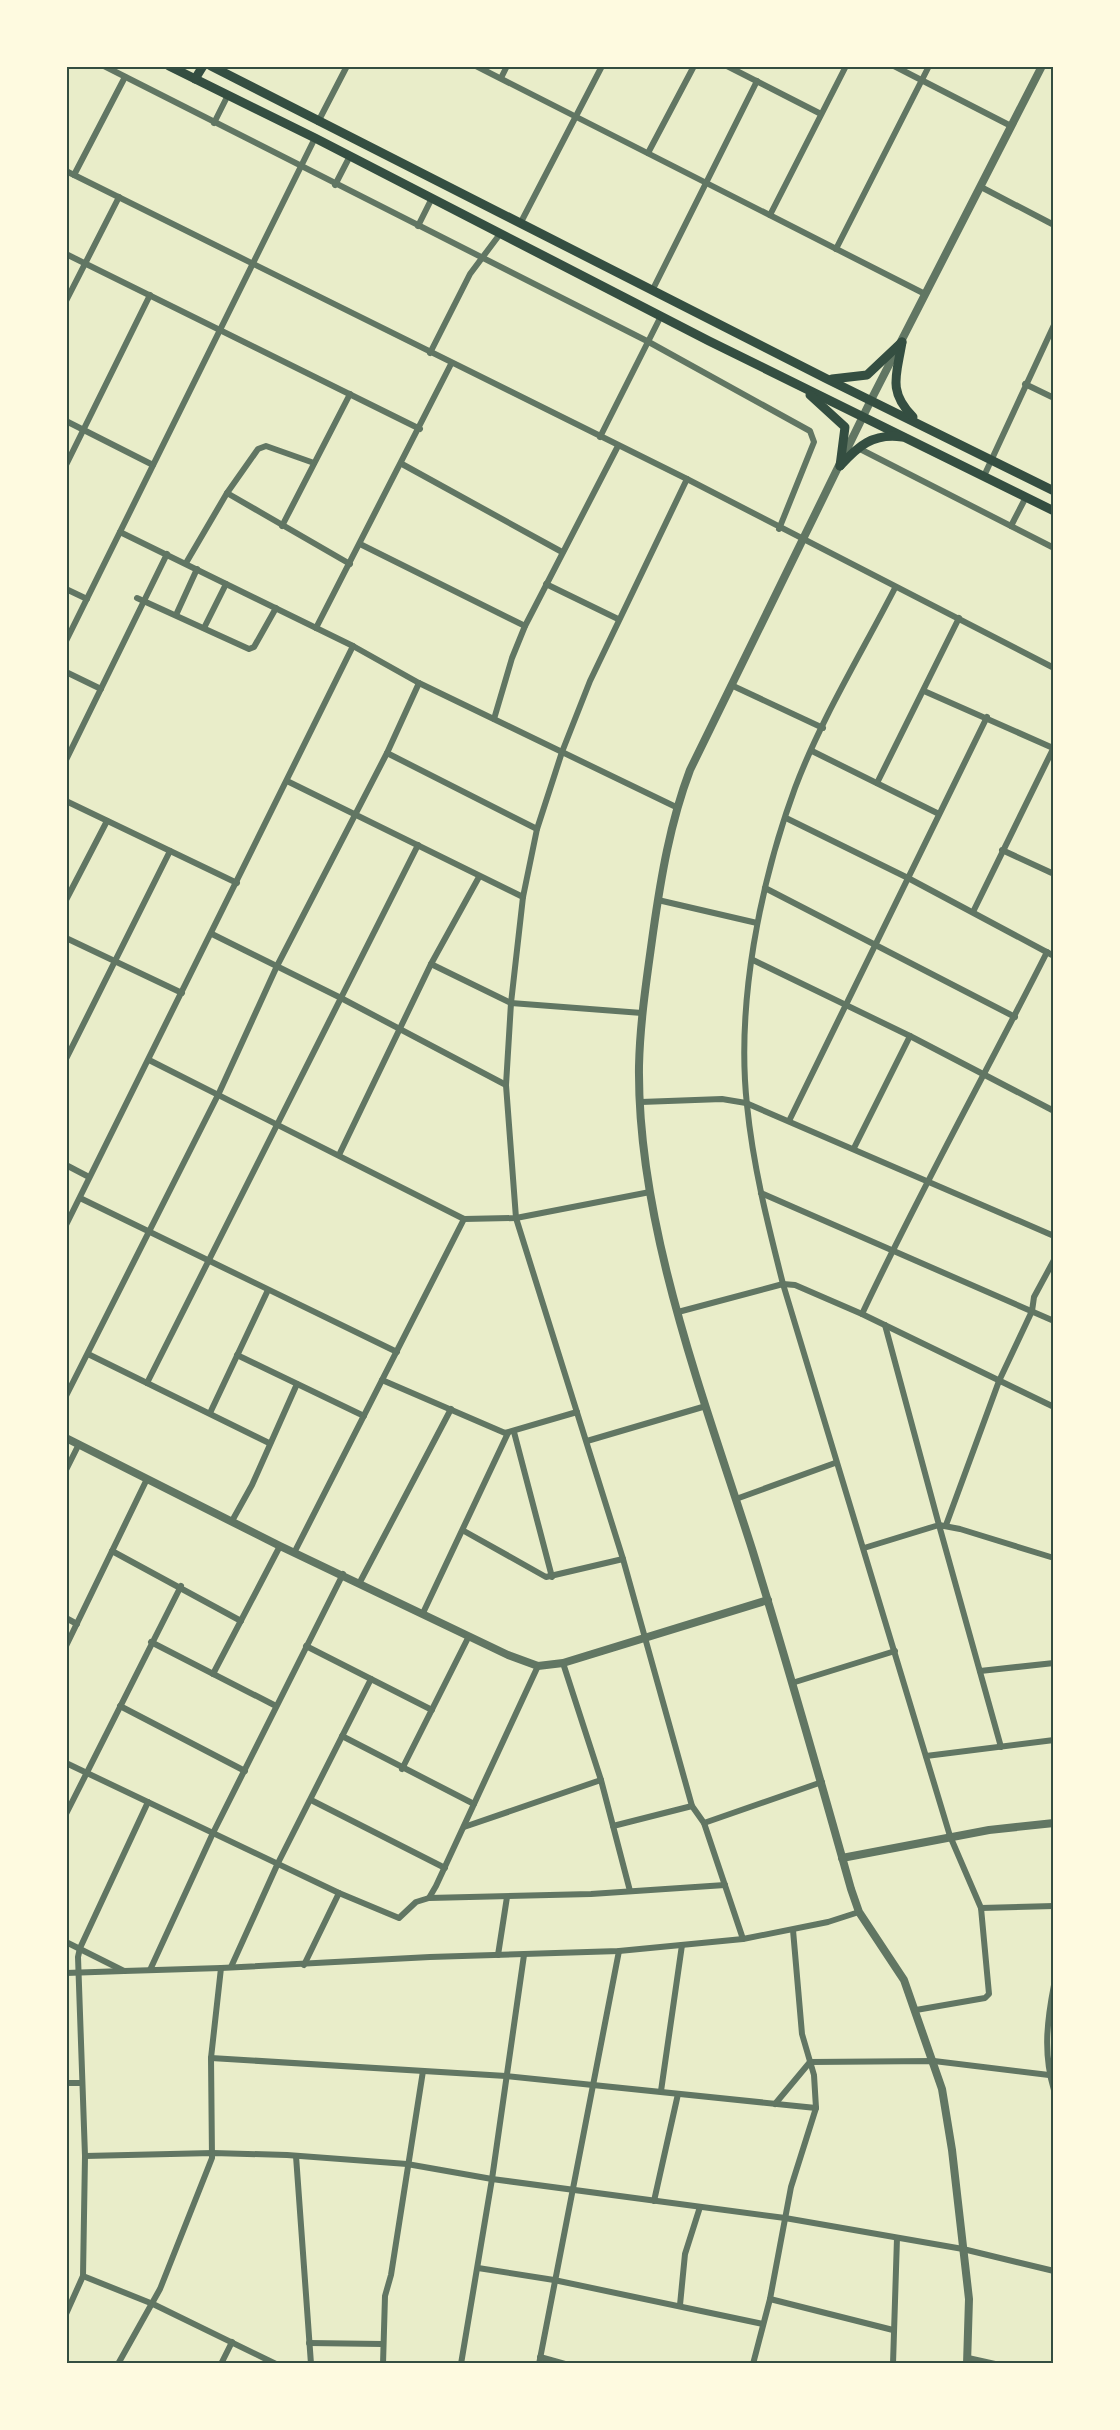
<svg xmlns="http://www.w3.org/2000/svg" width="1120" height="2430" font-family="Figtree,sans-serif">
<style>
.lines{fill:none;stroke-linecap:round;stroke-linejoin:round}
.minor{stroke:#617663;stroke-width:6}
.tertiary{stroke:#617663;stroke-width:8}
.primary{stroke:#344e41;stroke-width:9}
.neatline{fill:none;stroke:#344e41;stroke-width:2}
</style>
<rect width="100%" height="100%" fill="#e9edc9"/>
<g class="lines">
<!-- minor -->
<g class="minor">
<path d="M104 66 647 341 810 431 814 442 779 529"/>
<path d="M476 66 925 294"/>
<path d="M727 66 821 114"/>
<path d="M894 66 1011 126"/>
<path d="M501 78 507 66"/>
<path d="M318 122 347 66"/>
<path d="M214 123 228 95"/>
<path d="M648 153 694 66"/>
<path d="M66 171 687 479 1054 668"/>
<path d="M74 175 125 77"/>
<path d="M335 185 350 156"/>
<path d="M981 187 1054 225"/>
<path d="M770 215 846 66"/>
<path d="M520 224 602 66"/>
<path d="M418 226 432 198"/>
<path d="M836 249 929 66"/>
<path d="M66 254 420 429"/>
<path d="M652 291 757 81"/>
<path d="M66 301 119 197"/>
<path d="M430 353 470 274 500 234"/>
<path d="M1025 384 1054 398"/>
<path d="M66 421 153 465"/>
<path d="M600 437 661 316"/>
<path d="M858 448 1054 548"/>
<path d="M402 464 562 552"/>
<path d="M66 465 150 295"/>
<path d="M984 476 1054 325"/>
<path d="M687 479 590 681 562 752 537 829 523 897 511 1003 506 1085 516 1218 623 1559 692 1806 704 1823 743 1939"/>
<path d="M227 493 350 564"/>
<path d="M282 526 350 394"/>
<path d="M1011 526 1026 497"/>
<path d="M120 532 353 646 419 683 676 807"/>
<path d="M360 544 525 626"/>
<path d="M186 563 227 493 258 449 266 446 314 463"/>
<path d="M546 584 618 619"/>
<path d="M895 588C861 654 821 719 795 788 760 883 736 1004 747 1105 753 1166 768 1225 783 1284L950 1836 981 1908 989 1994 985 1998 916 2010"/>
<path d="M66 589 87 599"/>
<path d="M137 598 249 649 254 647 276 608"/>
<path d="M176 615 197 569"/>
<path d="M204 628 226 584"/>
<path d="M316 628 451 364"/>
<path d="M66 641 315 138"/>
<path d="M66 672 101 689"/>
<path d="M731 685 823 728"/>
<path d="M924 691 1053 748"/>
<path d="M494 719 512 658 525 626 618 446"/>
<path d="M812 751 939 814"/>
<path d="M387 753 537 829"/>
<path d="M66 760 167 554"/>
<path d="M287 781 523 897"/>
<path d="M877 783 959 618"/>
<path d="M66 801 237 883"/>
<path d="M786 818 908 878 1054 956"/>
<path d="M1002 850 1054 874"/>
<path d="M765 888 1015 1017"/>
<path d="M66 900 107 821"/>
<path d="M658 900 757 923"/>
<path d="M973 912 1054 747"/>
<path d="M212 934 341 998 506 1085"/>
<path d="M66 938 182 993"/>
<path d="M753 960 910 1036 1054 1111"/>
<path d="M431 964 511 1003 642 1013"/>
<path d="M66 1059 170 851"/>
<path d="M149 1060 464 1219 516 1218 650 1192"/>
<path d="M641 1102 722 1099 746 1103 1054 1236"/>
<path d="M789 1121 987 717"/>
<path d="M854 1148 910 1036"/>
<path d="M339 1155 431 964 479 877"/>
<path d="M66 1165 89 1177"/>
<path d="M761 1193 1054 1321"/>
<path d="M80 1198 397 1352"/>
<path d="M66 1225 353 646"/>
<path d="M678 1312 783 1284 795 1285 862 1314 1054 1407"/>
<path d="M862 1314C920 1191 986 1073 1047 952"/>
<path d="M88 1354 269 1443"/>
<path d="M237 1355 364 1416"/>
<path d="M382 1380 505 1433 577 1412"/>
<path d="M147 1383 418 845"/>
<path d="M66 1396 219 1093 277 966 387 753 419 683"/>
<path d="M210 1413 268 1290"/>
<path d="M514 1432 552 1577"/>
<path d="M587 1441 706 1406"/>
<path d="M66 1470 79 1444"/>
<path d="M736 1499 835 1463"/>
<path d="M232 1521 252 1485 297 1384"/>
<path d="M946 1525 999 1381 1032 1311 1034 1297 1054 1260"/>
<path d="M464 1531 546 1577 623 1559"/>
<path d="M864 1548 939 1525 885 1325"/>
<path d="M112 1551 241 1621"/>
<path d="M294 1553 464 1219"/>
<path d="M360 1582 451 1409"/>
<path d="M423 1613 508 1433"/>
<path d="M66 1618 77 1624"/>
<path d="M151 1642 276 1706"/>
<path d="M66 1646 147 1479"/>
<path d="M306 1646 432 1710"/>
<path d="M563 1663 601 1780 630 1891"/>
<path d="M980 1671 1054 1663"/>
<path d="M213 1674 280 1546"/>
<path d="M792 1683 895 1651"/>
<path d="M120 1706 245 1771"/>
<path d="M342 1736 474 1804"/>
<path d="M1001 1747 939 1525 960 1529 1054 1558"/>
<path d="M926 1756 1054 1740"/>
<path d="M66 1763 339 1893 399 1918 416 1902 429 1898 436 1886 538 1666"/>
<path d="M402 1769 469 1636"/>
<path d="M311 1800 445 1868"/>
<path d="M66 1814 181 1586"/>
<path d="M704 1823 822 1782"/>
<path d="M613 1826 692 1806"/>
<path d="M464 1827 601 1780"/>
<path d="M429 1898 591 1894 725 1885"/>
<path d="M981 1908 1054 1906"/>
<path d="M66 1942 124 1971 221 1968 430 1957 619 1951 743 1939 828 1922 859 1912"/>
<path d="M498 1955 507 1897"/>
<path d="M304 1965 339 1893"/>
<path d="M231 1967 278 1863 371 1679"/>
<path d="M150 1970 213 1833 343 1574"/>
<path d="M66 1973 124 1971"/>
<path d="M1054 1985C1047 2021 1043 2054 1054 2090"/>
<path d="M211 2058 506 2076 816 2108"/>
<path d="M66 2083H82"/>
<path d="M661 2091 682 1945"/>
<path d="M775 2104 810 2062 934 2061 1049 2075"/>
<path d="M85 2156 213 2153 287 2155 407 2164 492 2179 785 2218 963 2249 1054 2271"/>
<path d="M296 2156 311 2364"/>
<path d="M654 2201 678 2094"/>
<path d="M478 2268 554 2280 763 2324"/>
<path d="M83 2276 153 2304 276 2364"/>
<path d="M770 2299 893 2330"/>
<path d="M680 2305 685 2254 700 2207"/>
<path d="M66 2314 83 2276 85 2156 78 1957 80 1948 148 1802"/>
<path d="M309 2343 382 2344"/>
<path d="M540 2357 565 2364"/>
<path d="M968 2358 995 2364"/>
<path d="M118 2364 160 2289 212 2158 211 2058 221 1968"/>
<path d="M221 2364 232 2342"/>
<path d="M383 2364 385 2296 391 2275 423 2071"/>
<path d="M461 2364 492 2179 524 1955"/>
<path d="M539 2364 619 1951"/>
<path d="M753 2364 770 2299 791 2187 816 2108 814 2075 802 2034 793 1930"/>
<path d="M893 2364 897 2238"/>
</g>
<!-- tertiary -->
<g class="tertiary">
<path d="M66 1438 280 1546 508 1655 538 1666 563 1663 768 1600"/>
<path d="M842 1858 989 1830 1054 1823"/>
<path d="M967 2364 969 2299 952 2150 942 2089 904 1980 859 1912 851 1889C819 1775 787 1662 752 1549 704 1398 637 1225 639 1066 640 1021 647 977 653 933 661 877 670 823 690 770L871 400 1042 66"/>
</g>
<!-- primary -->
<g class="primary">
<path d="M169 66 315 138 709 341 1054 511"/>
<path d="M211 66 827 379 1054 491"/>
<path d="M195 79 203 66"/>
<path d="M902 342C897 374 887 391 913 417"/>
<path d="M832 379 867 375 902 342"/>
<path d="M810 395 845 427 840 466"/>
<path d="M840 466C858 446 873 433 902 437"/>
</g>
</g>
<!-- border -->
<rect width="1120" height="2430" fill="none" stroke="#fefae0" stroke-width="135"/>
<rect x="68" y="68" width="984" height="2294" class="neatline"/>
</svg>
